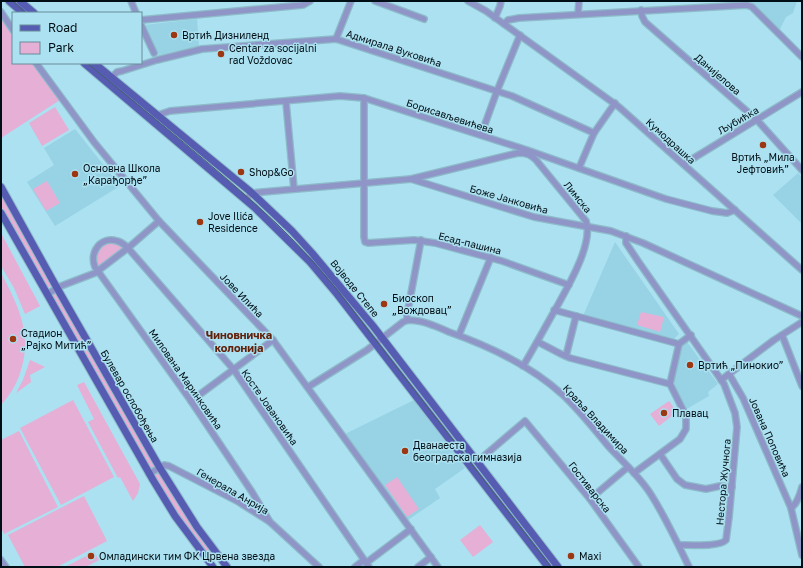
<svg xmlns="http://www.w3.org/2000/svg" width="803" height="568" font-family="'Golos Text',sans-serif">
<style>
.built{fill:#97d3e5}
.green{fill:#e6afd5}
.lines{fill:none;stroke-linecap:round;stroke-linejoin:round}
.minor-casing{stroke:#8dbbc9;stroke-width:8}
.major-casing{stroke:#8dbbc9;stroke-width:9}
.minor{stroke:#8f96c7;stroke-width:5.5}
.major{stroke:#575cb3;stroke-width:7}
.tram{stroke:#44626c;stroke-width:1}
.poi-dot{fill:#9d3711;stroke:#ace1f1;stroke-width:1.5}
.labels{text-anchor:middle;stroke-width:3;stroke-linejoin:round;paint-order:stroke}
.poi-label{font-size:10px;fill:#000f15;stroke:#ace1f1;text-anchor:start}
.street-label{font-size:10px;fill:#000f15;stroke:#ace1f1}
.neighbourhood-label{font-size:11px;font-weight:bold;fill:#62210a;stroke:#ace1f1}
</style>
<rect width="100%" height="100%" fill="#ace1f1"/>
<!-- built -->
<g class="built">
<path d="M749 1H797L793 13 786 17 779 31 749 3Z"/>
<path d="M197 19 199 46 159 55 144 25Z"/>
<path d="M75 129 120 186 55 226 27 182 54 165 44 148Z"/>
<path d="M798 173 802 177V224L773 195Z"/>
<path d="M615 242 679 334 673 340 583 316Z"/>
<path d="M687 342 718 384 708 392 709 396 685 410 672 385 681 346Z"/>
<path d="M414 400 465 468 435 489 440 498 408 520 345 434Z"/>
</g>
<!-- green -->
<g class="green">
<path d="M1 17 13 34V63H34L60 100 1 138Z"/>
<path d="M55 107 69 130 42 146 29 123Z"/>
<path d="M47 181 60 203 46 211 33 189Z"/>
<path d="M1 192 52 286 46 288 1 206Z"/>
<path d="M1 233 40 306 25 314 14 288 1 266Z"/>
<path d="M115 242 124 249 98 267 96 262V251L104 244Z"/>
<path d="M1 273C19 307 34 337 19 376 15 387 9 396 1 405Z"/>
<path d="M54 293 57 294 155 466 153 468H150L52 296Z"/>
<path d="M641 312 664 317 660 332 637 325Z"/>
<path d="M30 360 45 367 30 375 31 382 16 393 23 380Z"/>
<path d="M84 382 140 484 138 493 133 501 120 477 118 478 88 422 94 419 77 385Z"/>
<path d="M73 400 114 477 61 505 20 428Z"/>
<path d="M669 401 677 412 659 426 650 414Z"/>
<path d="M19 431 58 507 4 534 1 528V440Z"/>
<path d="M158 472 160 473 178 505 214 554 215 558 213 560C202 554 158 489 155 476Z"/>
<path d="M397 477 419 509 407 517 385 485Z"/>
<path d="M84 496 107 541 57 567H25L8 535Z"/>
<path d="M480 525 493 542 473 557 460 540Z"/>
<path d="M94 552 99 560 86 567H65Z"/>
</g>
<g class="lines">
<defs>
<g id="minor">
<path d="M131 1 136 13"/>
<path d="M375 1 424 19"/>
<path d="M468 1 486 11 619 107 802 270"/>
<path d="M641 10 642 16 645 22 757 120 802 170"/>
<path d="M1 12 13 30"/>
<path d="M578 14 579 1"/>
<path d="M495 18 500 6 501 1"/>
<path d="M141 20 303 5 310 1"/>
<path d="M504 24 508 20 519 18 747 5 752 7 802 57"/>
<path d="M141 25 154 53"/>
<path d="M336 39 351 1"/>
<path d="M36 63 94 142 159 221 273 340 438 567"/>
<path d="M111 78 117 72 122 71 157 60 202 49 336 39 512 96 594 133"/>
<path d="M364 98V237L365 242 368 243 414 240 435 243 502 261 569 285"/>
<path d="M286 102 294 189"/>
<path d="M155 116 170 111 340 96 364 98 527 150 666 199 712 211 727 213 735 210"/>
<path d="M481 135 497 91 520 35"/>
<path d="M684 164 802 92"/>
<path d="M579 168 594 133 615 103"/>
<path d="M411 179 518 153C527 153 531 155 536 160L586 221C594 244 566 290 555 310 544 329 534 348 523 366"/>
<path d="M246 199 252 193 411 179 534 217 611 231 643 243 802 316"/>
<path d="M626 236V243L638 261 724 384 735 413 737 427 729 517 726 540C720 547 689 545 679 545"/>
<path d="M47 294 61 286 95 273 128 248 159 221"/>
<path d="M554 310 679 344"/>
<path d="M407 320V315L421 240"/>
<path d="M459 335 491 257"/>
<path d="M782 335 802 386"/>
<path d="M538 342 561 354 570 358 670 384"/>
<path d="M679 344 691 335"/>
<path d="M566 356 576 316"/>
<path d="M729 374 743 398 791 508 802 555"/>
<path d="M721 380 774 340 802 322"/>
<path d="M308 387 367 350 403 322C414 316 438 327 449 332 489 346 531 366 563 395 580 411 594 429 609 447 622 461 637 474 648 490 663 512 677 542 689 567"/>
<path d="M191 401 273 340"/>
<path d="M660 454 677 479 685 485 706 489 720 486 732 487"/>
<path d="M477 462 525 421 590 499 639 567"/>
<path d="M634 473 680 439 686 429V416L670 384 679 344"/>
<path d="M149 474 164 465 169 466 237 501 270 522 319 567"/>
<path d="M590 499 628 467"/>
<path d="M791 508C798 503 800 494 802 487"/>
<path d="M270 522 252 492 191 401 95 267C89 252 101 236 117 241 121 242 125 245 128 248L234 370 369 567"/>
<path d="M1 560 6 567"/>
<path d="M366 563 411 529"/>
<path d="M355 567 364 560"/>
<path d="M418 567 431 557"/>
</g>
<g id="major">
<path d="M9 1 23 13"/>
<path d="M20 1 34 13"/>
<path d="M84 63 254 207 310 262 337 294 548 567"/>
<path d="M94 63 252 193 292 231 312 253 373 326 558 567"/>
<path d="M1 187 57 288 160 468 197 527 227 567"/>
<path d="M1 213 153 480 175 516 213 567"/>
</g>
</defs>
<!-- minor casing -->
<use href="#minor" class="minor-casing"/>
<!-- major casing -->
<use href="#major" class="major-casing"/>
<!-- minor -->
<use href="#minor" class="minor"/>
<!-- major -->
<use href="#major" class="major"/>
<!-- tram -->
<g class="tram">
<path d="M12 1 26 13"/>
<path d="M87 63C151 116 216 167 277 224 297 243 316 265 334 286L551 567"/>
</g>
</g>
<!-- markers -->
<g class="poi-dot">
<circle cx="174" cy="35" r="4"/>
<circle cx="221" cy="54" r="4"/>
<circle cx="763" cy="145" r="4"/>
<circle cx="241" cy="172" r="4"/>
<circle cx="75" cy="174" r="4"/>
<circle cx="200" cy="222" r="4"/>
<circle cx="384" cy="304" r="4"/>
<circle cx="13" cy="339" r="4"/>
<circle cx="690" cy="365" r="4"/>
<circle cx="664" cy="413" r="4"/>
<circle cx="405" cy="451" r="4"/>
<circle cx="91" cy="556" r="4"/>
<circle cx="571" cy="556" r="4"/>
</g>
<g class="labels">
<!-- poi labels -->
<g class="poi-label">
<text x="182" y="39">Вртић Дизниленд</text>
<text x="229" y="52">Centar za socijalni<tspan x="229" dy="12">rad Voždovac</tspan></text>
<text x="763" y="161" text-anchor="middle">Вртић „Мила<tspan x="763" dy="12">Јефтовић”</tspan></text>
<text x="83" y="172">Основна Школа<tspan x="83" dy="12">„Карађорђе”</tspan></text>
<text x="249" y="176">Shop&amp;Go</text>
<text x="208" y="220">Jove Ilića<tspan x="208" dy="12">Residence</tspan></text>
<text x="392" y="302">Биоскоп<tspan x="392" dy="12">„Вождовац”</tspan></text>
<text x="21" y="337">Стадион<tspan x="21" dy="12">„Рајко Митић”</tspan></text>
<text x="698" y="369">Вртић „Пинокио”</text>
<text x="672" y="417">Плавац</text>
<text x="413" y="449">Дванаеста<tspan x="413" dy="12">београдска гимназија</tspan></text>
<text x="99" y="560">Омладински тим ФК Црвена звезда</text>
<text x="579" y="560">Maxi</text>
</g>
<!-- street labels -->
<g class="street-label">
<text transform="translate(394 48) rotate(18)" y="4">Адмирала Вуковића</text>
<text transform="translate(718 74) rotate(41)" y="4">Данијелова</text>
<text transform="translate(450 116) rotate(18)" y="4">Борисављевићева</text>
<text transform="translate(738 120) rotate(-30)" y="4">Љубићка</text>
<text transform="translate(671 141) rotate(42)" y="4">Кумодрашка</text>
<text transform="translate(578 197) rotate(51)" y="4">Лимска</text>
<text transform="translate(509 199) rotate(16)" y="4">Боже Јанковића</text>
<text transform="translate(470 243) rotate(14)" y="4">Есад-пашина</text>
<text transform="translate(355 288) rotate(51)" y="4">Војводе Степе</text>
<text transform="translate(242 295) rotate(46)" y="4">Јове Илића</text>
<text transform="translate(186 379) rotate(55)" y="4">Милована Маринковића</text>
<text transform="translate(130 396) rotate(60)" y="4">Булевар ослобођења</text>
<text transform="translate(270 407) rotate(55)" y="4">Косте Јовановића</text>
<text transform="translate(596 419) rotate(47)" y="4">Краља Владимира</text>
<text transform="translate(770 437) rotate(66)" y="4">Јована Поповића</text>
<text transform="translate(723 482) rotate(-85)" y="4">Нестора Жучнога</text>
<text transform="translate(590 487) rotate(52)" y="4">Гостиварска</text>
<text transform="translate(233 491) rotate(30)" y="4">Генерала Анрија</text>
</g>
<!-- neighbourhood labels -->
<g class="neighbourhood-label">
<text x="239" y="339">Чиновничка<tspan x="239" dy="13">колонија</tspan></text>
</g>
</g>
<!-- border -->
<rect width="803" height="568" fill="none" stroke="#000f15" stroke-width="4"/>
<!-- legend -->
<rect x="12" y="12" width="130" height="52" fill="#ace1f1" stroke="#678d99"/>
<rect x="20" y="25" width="20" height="6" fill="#575cb3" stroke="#678d99"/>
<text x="48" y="32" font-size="12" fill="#000f15">Road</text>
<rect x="20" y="42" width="20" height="12" fill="#e6afd5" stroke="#678d99"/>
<text x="48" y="52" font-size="12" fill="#000f15">Park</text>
</svg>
